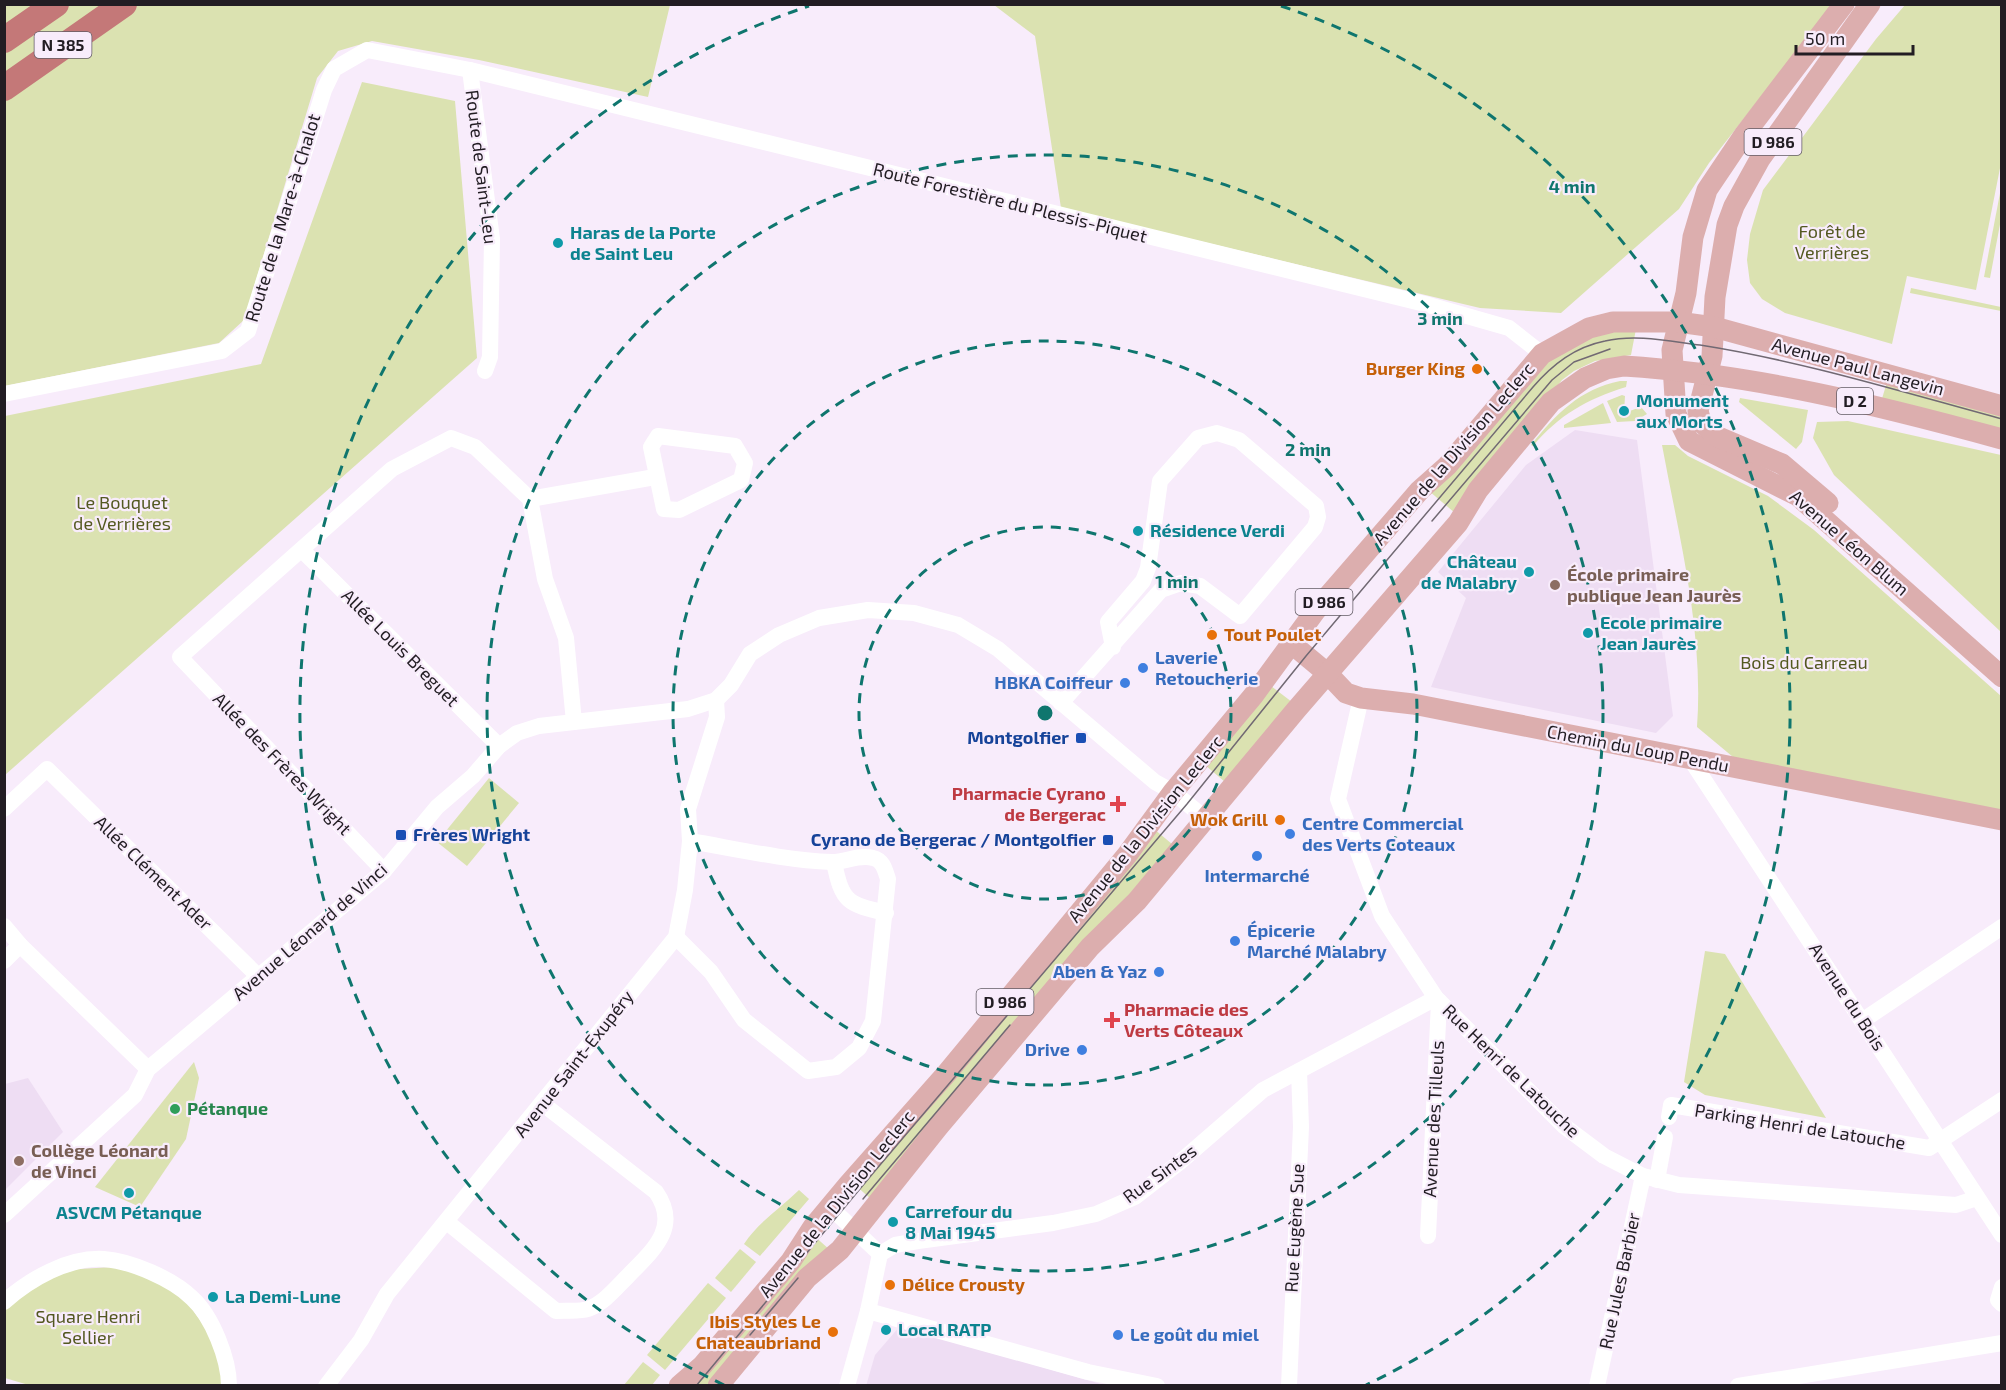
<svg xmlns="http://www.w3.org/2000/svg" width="2006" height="1390" font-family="'Exo 2',sans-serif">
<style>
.built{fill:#eeddf3}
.green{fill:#dbe2b1}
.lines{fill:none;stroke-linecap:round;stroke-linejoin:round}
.minor{stroke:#fff;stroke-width:16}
.major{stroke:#dcaeae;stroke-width:21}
.highway{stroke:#c47878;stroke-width:26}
.tram{stroke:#716973;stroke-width:1.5}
.ring{fill:none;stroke:#0f766e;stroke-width:3;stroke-dasharray:10 8}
.culture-dot{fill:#0f9aa8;stroke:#f8ecfb;stroke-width:2}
.food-dot{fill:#e8710a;stroke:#f8ecfb;stroke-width:2}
.education-dot{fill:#8d6e63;stroke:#f8ecfb;stroke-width:2}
.shop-dot{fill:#3f7fe0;stroke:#f8ecfb;stroke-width:2}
.transit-dot{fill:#1a4fb4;stroke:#f8ecfb;stroke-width:2}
.health-dot{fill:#e0444e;stroke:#f8ecfb;stroke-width:2}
.leisure-dot{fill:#2e9e5b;stroke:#f8ecfb;stroke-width:2}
.labels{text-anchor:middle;stroke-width:4.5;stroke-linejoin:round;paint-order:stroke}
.shield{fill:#f8ecfb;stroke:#625b64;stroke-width:1.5}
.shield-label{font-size:16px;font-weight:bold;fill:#221d23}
.street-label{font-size:18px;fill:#221d23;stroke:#f8ecfb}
.park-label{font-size:18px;fill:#535820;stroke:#f8ecfb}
.culture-label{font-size:18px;font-weight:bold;fill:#0d838f;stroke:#f8ecfb;text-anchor:start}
.food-label{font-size:18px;font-weight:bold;fill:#c56008;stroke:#f8ecfb;text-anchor:end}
.education-label{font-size:18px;font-weight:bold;fill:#785e54;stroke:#f8ecfb;text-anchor:start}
.shop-label{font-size:18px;font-weight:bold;fill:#366cbe;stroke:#f8ecfb;text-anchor:start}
.transit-label{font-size:18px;font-weight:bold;fill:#164399;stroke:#f8ecfb;text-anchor:end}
.health-label{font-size:18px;font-weight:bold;fill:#be3a42;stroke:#f8ecfb;text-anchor:end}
.leisure-label{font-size:18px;font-weight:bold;fill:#27864d;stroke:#f8ecfb;text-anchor:start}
.centre{fill:#0f766e;stroke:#f8ecfb;stroke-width:3}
.ring-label{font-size:18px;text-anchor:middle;font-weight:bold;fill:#0f766e;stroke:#f8ecfb;stroke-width:4.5;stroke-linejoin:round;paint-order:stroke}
</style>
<rect width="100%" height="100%" fill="#f8ecfb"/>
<!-- built -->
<g class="built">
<path d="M1575 430 1637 440 1673 716 1656 733 1431 687 1466 598 1438 572 1526 465Z"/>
<path d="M28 1078 63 1132 5 1190V1084Z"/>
<path d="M900 1326 1104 1385 866 1386 875 1355Z"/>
</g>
<!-- green -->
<g class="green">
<path d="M5 5H670L648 97 479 60 372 41 338 51 317 78 244 320 219 343 5 386Z"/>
<path d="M994 5H1833L1709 163 1679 209 1561 313 1480 308 1061 208 1035 36Z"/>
<path d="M1905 5H2001V163L1976 290 1907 276 1892 344 1785 313 1762 299 1750 283 1747 260 1750 234 1763 190 1876 39Z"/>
<path d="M362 82 455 101 477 358 5 775V416L261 364Z"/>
<path d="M2001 188V219L1990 278 1984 277Z"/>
<path d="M1911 288 2001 307V311L1910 293Z"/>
<path d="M1636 329 1631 355 1595 361 1574 371 1562 380 1455 513 1429 491 1539 368 1587 336Z"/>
<path d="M1620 381H1627L1626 387C1587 399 1559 415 1533 446L1531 445C1556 414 1580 389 1620 381Z"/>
<path d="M1887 382 2001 414V434L1881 402Z"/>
<path d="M1622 395 1625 396 1624 413 1641 407 1647 414 1635 421 1617 422 1607 401Z"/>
<path d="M1740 398 1808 410 1802 442 1796 449 1739 402Z"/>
<path d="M1603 403 1611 423 1564 428V425Z"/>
<path d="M1848 421 2001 455V632L1834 475 1813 438 1817 422Z"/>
<path d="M1662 445H1675L1688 456 1768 496 1814 530 2001 696V810L1733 757 1697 727C1704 632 1679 537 1662 445Z"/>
<path d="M1271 686 1292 702 1225 782 1205 765Z"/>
<path d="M489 778 519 803 467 866 437 842Z"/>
<path d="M1154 829 1172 844 872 1200 855 1185Z"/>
<path d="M1705 951 1725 954 1826 1118 1705 1095 1684 1082Z"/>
<path d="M194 1062 199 1078 186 1139 140 1207 95 1187Z"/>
<path d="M799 1190 809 1199 760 1256 744 1244C758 1222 781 1208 799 1190Z"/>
<path d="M812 1234 830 1250 714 1385 686 1386Z"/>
<path d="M740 1249 756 1262 731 1292 715 1278Z"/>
<path d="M114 1267 152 1278 187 1302 215 1341 224 1386H32L5 1378V1310L39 1280 78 1269Z"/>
<path d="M708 1283 726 1298 665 1370 647 1355Z"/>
<path d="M643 1362 660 1375 652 1385H624Z"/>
</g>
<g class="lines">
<!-- minor -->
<g class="minor">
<path d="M470 70 492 239 490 357 485 371"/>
<path d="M4 394 222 351 248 331 324 90 334 69 367 50 470 70 1425 304 1509 328 1542 354"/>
<path d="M658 436 735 446 745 463 741 480 679 510 664 509 651 447Z"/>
<path d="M530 499 655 477"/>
<path d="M302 550 499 746"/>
<path d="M1361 698 1338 799 1382 916 1436 998 1564 1126 1604 1156 1643 1176 1679 1185 1956 1205 1977 1198"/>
<path d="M1061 703 1161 590 1181 583 1200 586 1240 616 1315 527 1318 517 1316 506 1239 440 1217 433 1198 438 1160 481 1148 568 1143 581 1108 622 1113 647"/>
<path d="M1691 760 2002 1235"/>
<path d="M4 809 47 769 259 977"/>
<path d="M834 862C842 902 847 904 886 913"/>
<path d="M384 871 180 657 392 469 451 438 475 447 530 499 545 579 566 638 574 722"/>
<path d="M4 926 20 945 148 1069"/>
<path d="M676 937 711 972 744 1020 808 1071 836 1067 859 1048 873 1021 888 879C885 870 883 860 873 858 859 854 846 862 832 862 784 860 737 849 690 841"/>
<path d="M4 961 20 945"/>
<path d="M1862 1021 2002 927"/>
<path d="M1669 1117 1671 1105 1929 1148 2002 1100"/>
<path d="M1657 1180 1665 1137"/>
<path d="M830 1207 880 1254"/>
<path d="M4 1215 135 1095 148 1069 384 871 437 807 473 776 499 746 517 733 539 726 688 709 716 700 731 685 750 654 779 635 819 618 868 610 914 613 958 625 998 649 1155 782 1173 792 1206 819"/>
<path d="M447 1222 556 1311C566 1310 579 1312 588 1309 604 1303 616 1288 627 1277 652 1251 681 1228 656 1192L543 1104"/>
<path d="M1428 1236 1439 1001"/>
<path d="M880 1254 895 1245 918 1241 1053 1223 1096 1214 1135 1197 1180 1162 1263 1090 1436 998"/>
<path d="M2002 1287 1998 1300 2002 1304"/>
<path d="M4 1302C30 1279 68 1257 104 1259 131 1261 173 1279 192 1298 212 1316 229 1359 229 1386"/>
<path d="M868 1311 1088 1372 1157 1386"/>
<path d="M326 1386 361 1340 387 1294 676 937 685 890 690 841 688 809 717 717 716 700"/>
<path d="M847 1386 868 1311 880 1254"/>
<path d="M1289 1386 1301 1127 1299 1071"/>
<path d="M1597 1386 1643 1176"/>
<path d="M1738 1386 2002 1343"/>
</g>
<!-- major -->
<g class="major">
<path d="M1844 4 1744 135 1707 190 1693 237 1686 293 1672 350 1676 414 1689 441 1798 496 2002 677"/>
<path d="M1828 503 1782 464 1716 436 1701 422 1698 411 1712 356 1715 297 1727 225 1734 206 1760 159 1870 4"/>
<path d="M1292 644 1328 674 1346 693 1361 698 1413 704 2002 820"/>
<path d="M679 1386 702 1366 791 1261 813 1227 848 1185 947 1073 1127 855 1173 792 1253 696 1316 610 1420 490 1447 466 1542 354 1589 328 1613 322H1678L1714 327 2002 406"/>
<path d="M718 1386 807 1278 840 1250 939 1126 1090 947 1137 901 1296 710 1458 523 1478 490 1551 402 1585 378 1606 369 1624 366C1753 374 1877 405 2002 439"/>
</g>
<!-- highway -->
<g class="highway">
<path d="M4 40 56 4"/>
<path d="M4 88 124 4"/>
</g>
<!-- tram -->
<g class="tram">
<path d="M1432 521 1552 380 1574 362 1610 349"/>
<path d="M863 1199 1010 1025"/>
<path d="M750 1335 798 1278"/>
<path d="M696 1386 874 1172 1187 804 1306 656 1533 387C1553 364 1575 347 1605 341 1636 334 1668 341 1700 345 1802 361 1902 392 2002 419"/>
</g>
</g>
<!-- distance rings -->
<g class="ring">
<circle cx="1045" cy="713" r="186"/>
<circle cx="1045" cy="713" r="372"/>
<circle cx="1045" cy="713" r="558"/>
<path d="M724 1385A745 745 0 0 1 809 6M1281 6A745 745 0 0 1 1366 1385"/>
</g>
<!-- markers -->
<g class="culture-dot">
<circle cx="558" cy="243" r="6"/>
<circle cx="1624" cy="411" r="6"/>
<circle cx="1138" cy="531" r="6"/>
<circle cx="1529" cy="572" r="6"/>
<circle cx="1588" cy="633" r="6"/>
<circle cx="129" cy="1193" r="6"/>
<circle cx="893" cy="1222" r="6"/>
<circle cx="213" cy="1297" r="6"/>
<circle cx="886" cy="1330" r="6"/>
</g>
<g class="food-dot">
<circle cx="1477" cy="369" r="6"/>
<circle cx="1212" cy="635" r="6"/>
<circle cx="1280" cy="820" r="6"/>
<circle cx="890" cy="1285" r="6"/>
<circle cx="833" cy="1332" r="6"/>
</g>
<g class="education-dot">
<circle cx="1555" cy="585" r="6"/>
<circle cx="19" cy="1161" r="6"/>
</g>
<g class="shop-dot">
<circle cx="1143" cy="668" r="6"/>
<circle cx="1125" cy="683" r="6"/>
<circle cx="1290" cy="834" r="6"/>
<circle cx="1257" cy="856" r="6"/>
<circle cx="1235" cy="941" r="6"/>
<circle cx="1159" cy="972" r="6"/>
<circle cx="1082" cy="1050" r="6"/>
<circle cx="1118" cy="1335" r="6"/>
</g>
<g class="transit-dot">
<rect x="1075" y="732" width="12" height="12" rx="3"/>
<rect x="395" y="829" width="12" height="12" rx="3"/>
<rect x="1102" y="834" width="12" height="12" rx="3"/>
</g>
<g class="health-dot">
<path d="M1115 795h6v6h6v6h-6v6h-6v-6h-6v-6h6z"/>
<path d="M1109 1011h6v6h6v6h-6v6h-6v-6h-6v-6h6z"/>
</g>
<circle class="leisure-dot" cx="175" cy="1109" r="6"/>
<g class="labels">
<!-- shield labels -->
<g class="shield">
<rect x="34.5" y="32" width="57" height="26" rx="4.5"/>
<rect x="1744.5" y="129" width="57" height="26" rx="4.5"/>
<rect x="1837" y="388" width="36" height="26" rx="4.5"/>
<rect x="1295.5" y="589" width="57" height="26" rx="4.5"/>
<rect x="976.5" y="989" width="57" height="26" rx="4.5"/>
</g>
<g class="shield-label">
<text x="63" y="51">N 385</text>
<text x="1773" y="148">D 986</text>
<text x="1855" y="407">D 2</text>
<text x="1324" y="608">D 986</text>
<text x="1005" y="1008">D 986</text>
</g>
<!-- street labels -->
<g class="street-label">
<text transform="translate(481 167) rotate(83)" y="6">Route de Saint-Leu</text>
<text transform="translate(1010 203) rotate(14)" y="6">Route Forestière du Plessis-Piquet</text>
<text transform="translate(283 218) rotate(-73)" y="6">Route de la Mare-à-Chalot</text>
<text transform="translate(1858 367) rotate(15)" y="6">Avenue Paul Langevin</text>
<text transform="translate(1454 454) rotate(-49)" y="6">Avenue de la Division Leclerc</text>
<text transform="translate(1849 543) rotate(41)" y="6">Avenue Léon Blum</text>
<text transform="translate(400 648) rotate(45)" y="6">Allée Louis Breguet</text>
<text transform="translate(1638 749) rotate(11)" y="6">Chemin du Loup Pendu</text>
<text transform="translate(282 764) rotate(46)" y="6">Allée des Frères Wright</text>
<text transform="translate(1146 829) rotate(-51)" y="6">Avenue de la Division Leclerc</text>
<text transform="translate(153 873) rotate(44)" y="6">Allée Clément Ader</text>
<text transform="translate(310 932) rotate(-41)" y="6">Avenue Léonard de Vinci</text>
<text transform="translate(1847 997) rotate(57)" y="6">Avenue du Bois</text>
<text transform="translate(574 1064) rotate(-52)" y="6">Avenue Saint-Exupéry</text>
<text transform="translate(1511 1071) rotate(44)" y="6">Rue Henri de Latouche</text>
<text transform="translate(1434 1119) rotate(-87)" y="6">Avenue des Tilleuls</text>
<text transform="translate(1800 1127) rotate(9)" y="6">Parking Henri de Latouche</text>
<text transform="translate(1160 1174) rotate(-36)" y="6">Rue Sintes</text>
<text transform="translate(837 1204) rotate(-51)" y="6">Avenue de la Division Leclerc</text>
<text transform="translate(1295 1228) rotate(-87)" y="6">Rue Eugène Sue</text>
<text transform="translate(1620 1281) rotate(-78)" y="6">Rue Jules Barbier</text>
</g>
<!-- park labels -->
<g class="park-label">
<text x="1832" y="238">Forêt de<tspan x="1832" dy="21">Verrières</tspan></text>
<text x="122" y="509">Le Bouquet<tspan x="122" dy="21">de Verrières</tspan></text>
<text x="1804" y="669">Bois du Carreau</text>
<text x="88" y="1323">Square Henri<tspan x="88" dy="21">Sellier</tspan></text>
</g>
<!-- culture labels -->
<g class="culture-label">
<text x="570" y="239">Haras de la Porte<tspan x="570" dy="21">de Saint Leu</tspan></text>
<text x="1636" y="407">Monument<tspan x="1636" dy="21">aux Morts</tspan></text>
<text x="1150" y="537">Résidence Verdi</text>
<text x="1517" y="568" text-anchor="end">Château<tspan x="1517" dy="21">de Malabry</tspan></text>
<text x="1600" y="629">Ecole primaire<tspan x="1600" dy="21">Jean Jaurès</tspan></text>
<text x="905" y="1218">Carrefour du<tspan x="905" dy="21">8 Mai 1945</tspan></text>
<text x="129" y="1219" text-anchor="middle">ASVCM Pétanque</text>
<text x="225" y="1303">La Demi-Lune</text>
<text x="898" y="1336">Local RATP</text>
</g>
<!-- food labels -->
<g class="food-label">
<text x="1465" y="375">Burger King</text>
<text x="1224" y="641" text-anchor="start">Tout Poulet</text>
<text x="1268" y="826">Wok Grill</text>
<text x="902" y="1291" text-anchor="start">Délice Crousty</text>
<text x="821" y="1328">Ibis Styles Le<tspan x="821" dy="21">Chateaubriand</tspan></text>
</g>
<!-- education labels -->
<g class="education-label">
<text x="1567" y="581">École primaire<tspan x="1567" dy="21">publique Jean Jaurès</tspan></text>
<text x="31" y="1157">Collège Léonard<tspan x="31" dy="21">de Vinci</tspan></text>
</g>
<!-- shop labels -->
<g class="shop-label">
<text x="1155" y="664">Laverie<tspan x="1155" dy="21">Retoucherie</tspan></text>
<text x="1113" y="689" text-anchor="end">HBKA Coiffeur</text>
<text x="1302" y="830">Centre Commercial<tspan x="1302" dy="21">des Verts Coteaux</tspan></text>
<text x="1257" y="882" text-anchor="middle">Intermarché</text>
<text x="1247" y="937">Épicerie<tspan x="1247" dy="21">Marché Malabry</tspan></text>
<text x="1147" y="978" text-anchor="end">Aben &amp; Yaz</text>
<text x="1070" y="1056" text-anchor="end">Drive</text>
<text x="1130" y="1341">Le goût du miel</text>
</g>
<!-- transit labels -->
<g class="transit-label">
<text x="1069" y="744">Montgolfier</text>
<text x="413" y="841" text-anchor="start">Frères Wright</text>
<text x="1096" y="846">Cyrano de Bergerac / Montgolfier</text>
</g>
<!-- health labels -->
<g class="health-label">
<text x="1106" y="800">Pharmacie Cyrano<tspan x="1106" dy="21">de Bergerac</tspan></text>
<text x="1124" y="1016" text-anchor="start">Pharmacie des<tspan x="1124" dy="21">Verts Côteaux</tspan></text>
</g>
<!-- leisure labels -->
<g class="leisure-label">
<text x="187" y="1115">Pétanque</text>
</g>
</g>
<circle cx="1045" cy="713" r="9" class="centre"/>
<g class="ring-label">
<text x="1572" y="193">4 min</text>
<text x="1440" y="325">3 min</text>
<text x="1308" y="456">2 min</text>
<text x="1177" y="588">1 min</text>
</g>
<!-- border -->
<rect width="2006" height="1390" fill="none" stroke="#221d23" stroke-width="12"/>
<!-- scale -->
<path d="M1796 45v9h117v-9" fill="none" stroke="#221d23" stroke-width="3"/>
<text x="1805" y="45" font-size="18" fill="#221d23" stroke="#f8ecfb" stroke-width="4.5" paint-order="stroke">50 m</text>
</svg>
